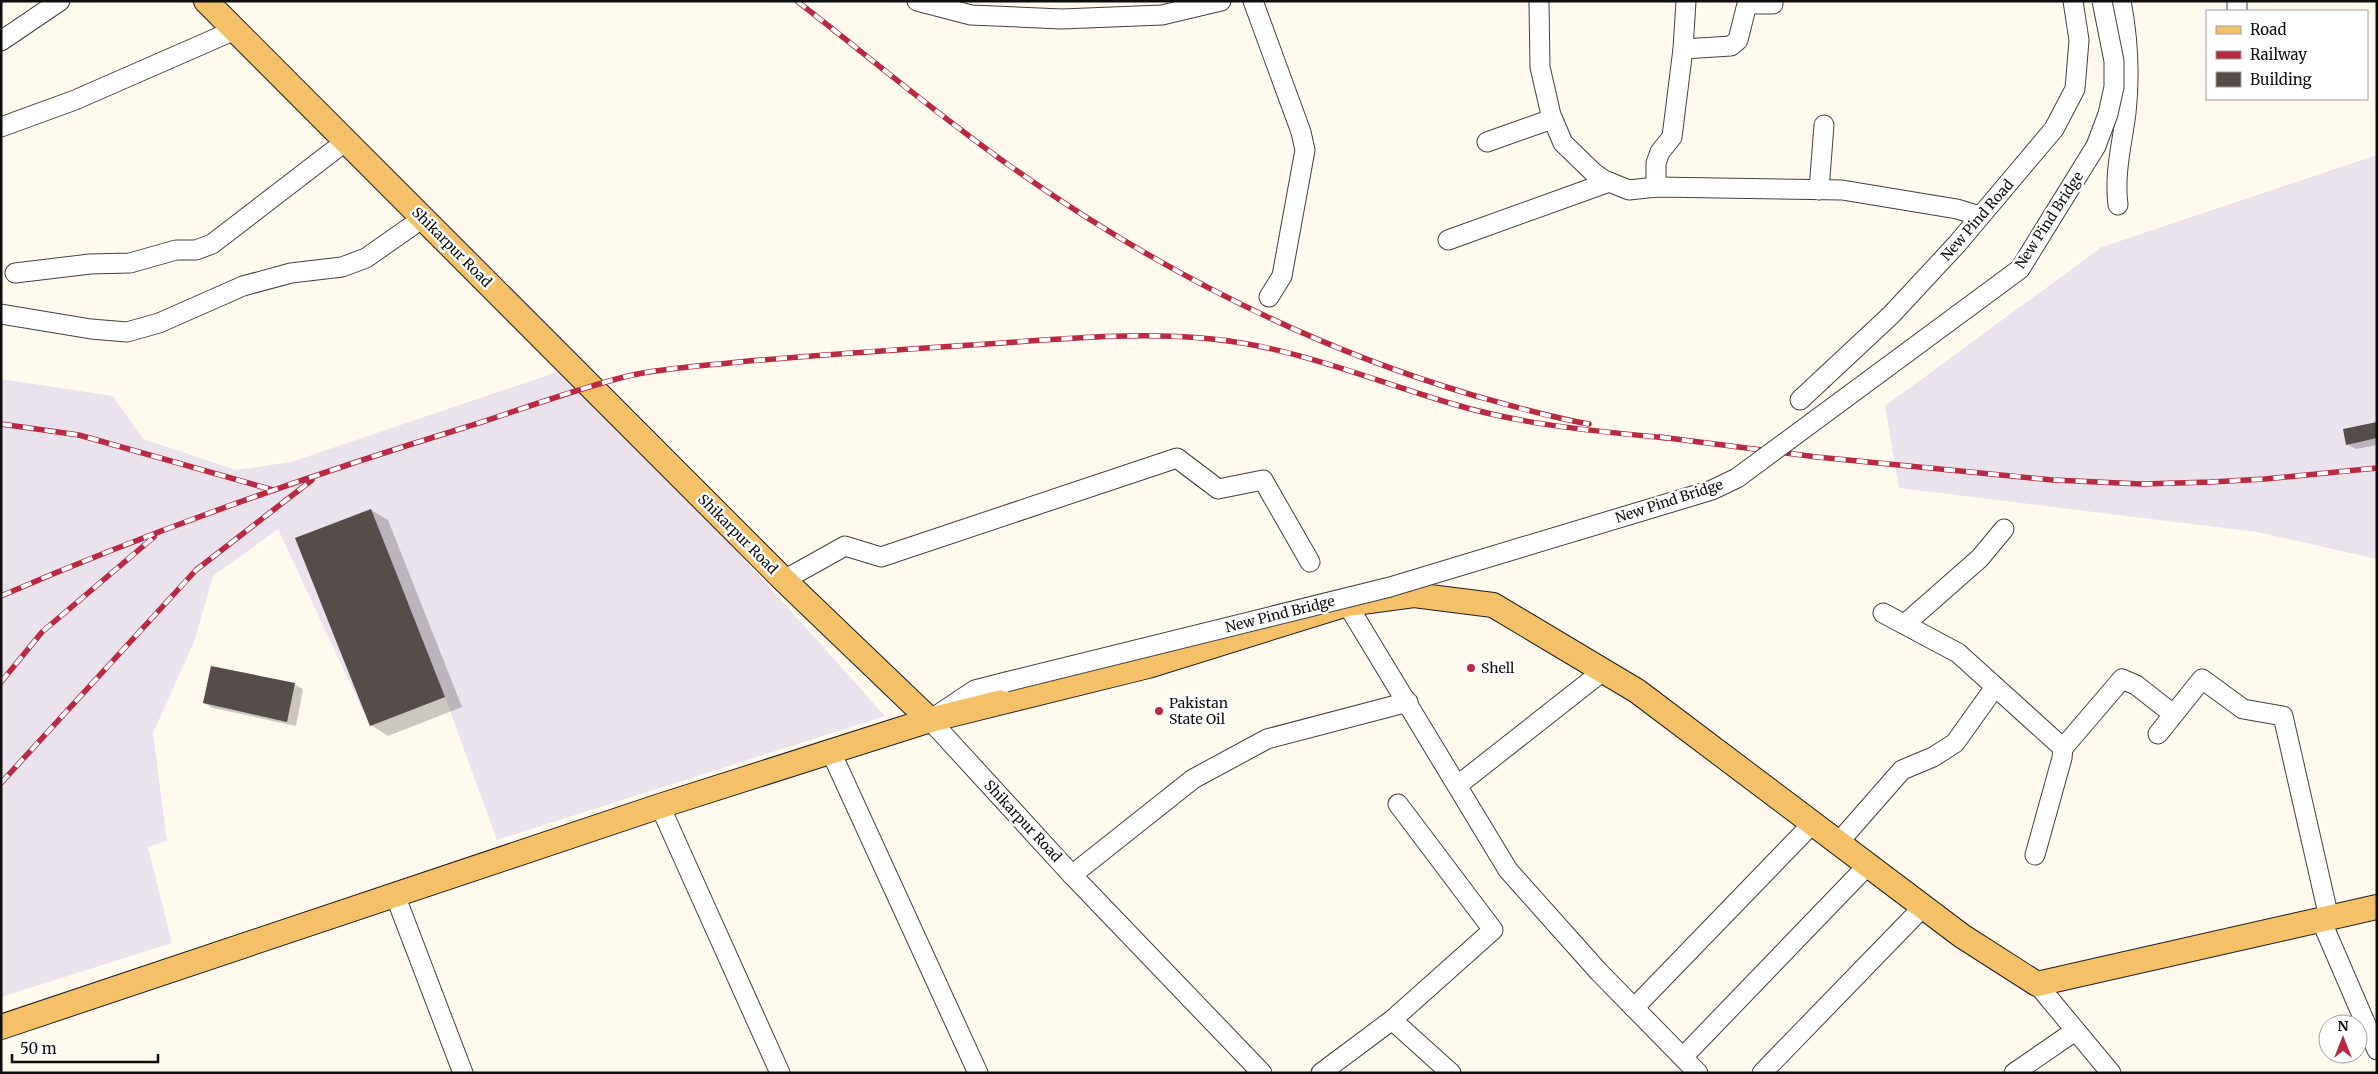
<svg xmlns="http://www.w3.org/2000/svg" width="2378" height="1074" font-family="Merriweather,serif">
<style>
.industrial{fill:#eae2ec}
.shadow{fill:#0003}
.building{fill:#564d4a}
.lines{fill:none;stroke-linecap:round;stroke-linejoin:round}
.minor-casing{stroke:#404040;stroke-width:21}
.major-casing{stroke:#1e1e1e;stroke-width:26}
.minor{stroke:#fff;stroke-width:19}
.major{stroke:#f5c168;stroke-width:24}
.rail-casing{stroke:#ba2942;stroke-width:5.5}
.rail{stroke:#fff;stroke-width:4;stroke-dasharray:11;stroke-linecap:butt}
.minor-bridge-casing{stroke:#404040;stroke-width:21;stroke-linecap:butt}
.minor-bridge{stroke:#fff;stroke-width:19}
.poi-dot{fill:#ba2942;stroke:#fff;stroke-width:2}
.labels{text-anchor:middle;stroke-width:5;stroke-linejoin:round;paint-order:stroke}
.street-label{font-size:14px;fill:#0d0d0d;stroke:#fff}
.poi-label{font-size:14px;fill:#0d0d0d;stroke:#fff;text-anchor:start}
</style>
<rect width="100%" height="100%" fill="#fff9ee"/>
<!-- industrial -->
<g class="industrial">
<path d="M2377 155V559L2257 532 1899 488 1885 406 2102 247Z"/>
<path d="M572 367 885 716 497 840 445 697 370 726 278 529 213 576 194 642 153 733 167 841 148 847 172 943 1 997V379L113 396 143 439 236 470 291 462Z"/>
</g>
<!-- shadow -->
<g class="shadow">
<path d="M2377 423V445L2356 449 2347 444Z"/>
<path d="M371 510 388 520 462 707 388 736 371 725Z"/>
<path d="M294 684 303 689 296 726 213 708 204 703Z"/>
</g>
<!-- building -->
<g class="building">
<path d="M2377 422V438L2346 445 2343 429Z"/>
<path d="M371 509 445 697 370 726 295 538Z"/>
<path d="M211 666 295 683 287 722 203 703Z"/>
</g>
<g class="lines">
<defs>
<g id="minor">
<path d="M917 1 971 15 1062 19 1162 15 1221 1"/>
<path d="M1253 1 1301 132 1305 150 1282 276 1269 297"/>
<path d="M2237 1V11"/>
<path d="M1539 3 1540 67 1551 115 1563 143 1594 173 1604 180 1629 190 1656 187 1842 190 1957 209 1980 216"/>
<path d="M1 41 60 1"/>
<path d="M1683 49 1731 46 1738 40 1747 4H1773"/>
<path d="M1 127 75 100 235 30"/>
<path d="M1487 142 1552 119"/>
<path d="M1656 187V163L1660 152 1672 137 1683 49 1686 1"/>
<path d="M1819 190 1824 125"/>
<path d="M2118 205C2114 173 2122 144 2126 113 2130 76 2128 37 2121 1"/>
<path d="M1448 240 1609 182"/>
<path d="M15 273 90 264 130 263 176 250H196L212 244 346 141"/>
<path d="M1 314 91 329 127 332 159 323 243 286 291 273 342 267 366 258 423 218"/>
<path d="M1800 400 1891 315 1957 244 2054 129 2075 89 2079 40 2073 1"/>
<path d="M784 580 845 546 881 557 1177 458 1218 489 1263 480 1310 562"/>
<path d="M1347 604 1508 870 1599 972 1698 1073"/>
<path d="M1883 613 1958 653 2063 748 2062 758 2035 855"/>
<path d="M1905 624 1980 558 2004 529"/>
<path d="M1006 682 975 690 930 720 1072 875 1262 1073"/>
<path d="M2158 734 2202 679 2243 709 2283 716 2329 918"/>
<path d="M2063 748 2122 679 2136 685 2173 714"/>
<path d="M831 752 978 1073"/>
<path d="M1458 785 1603 671"/>
<path d="M660 806 780 1073"/>
<path d="M1838 843 1902 770 1933 757 1955 743 1995 687"/>
<path d="M1072 875 1193 779 1267 739 1408 702"/>
<path d="M395 895 463 1073"/>
<path d="M2321 920 2377 1050"/>
<path d="M2037 984 2111 1073"/>
<path d="M1634 1008 1813 823"/>
<path d="M1392 1020 1493 930 1398 804"/>
<path d="M1683 1057 1868 865"/>
<path d="M1321 1073 1392 1020 1451 1073"/>
<path d="M1762 1073 1923 907"/>
<path d="M2014 1073 2075 1031"/>
</g>
<g id="major">
<path d="M206 1 784 580 930 720"/>
<path d="M1 1027 660 806 930 720 1148 666 1347 604 1414 595 1493 605 1637 691 1962 936 2037 984 2377 907"/>
</g>
</defs>
<!-- minor casing -->
<use href="#minor" class="minor-casing"/>
<!-- major casing -->
<use href="#major" class="major-casing"/>
<!-- minor -->
<use href="#minor" class="minor"/>
<!-- major -->
<use href="#major" class="major"/>
<defs>
<g id="rail">
<path d="M797 1C869 57 939 116 1013 168 1153 267 1305 345 1469 394 1508 405 1548 417 1589 424"/>
<path d="M1 424 79 435 273 490"/>
<path d="M1660 437 1817 457 2053 480 2142 484 2211 482 2265 479 2377 468"/>
<path d="M1 596C151 531 307 476 463 428 517 411 572 390 628 376 663 368 702 366 739 362 816 355 894 350 971 345 1051 340 1132 331 1212 339 1295 347 1374 381 1453 404 1523 425 1594 431 1666 438"/>
<path d="M1 682 42 632 154 537"/>
<path d="M1 783 196 570 312 480"/>
</g>
</defs>
<!-- rail casing -->
<use href="#rail" class="rail-casing"/>
<!-- rail -->
<use href="#rail" class="rail"/>
<defs>
<path id="minor-bridge" d="M1006 682 1390 587 1712 490 1737 478 2020 269 2096 146 2108 114 2114 87V61L2102 1"/>
</defs>
<!-- minor-bridge casing -->
<use href="#minor-bridge" class="minor-bridge-casing"/>
<!-- minor-bridge -->
<use href="#minor-bridge" class="minor-bridge"/>
</g>
<!-- markers -->
<g class="poi-dot">
<circle cx="1471" cy="668" r="5"/>
<circle cx="1159" cy="711" r="5"/>
</g>
<g class="labels">
<!-- street labels -->
<g class="street-label">
<text transform="translate(1977 220) rotate(-49)" y="5">New Pind Road</text>
<text transform="translate(2049 220) rotate(-57)" y="5">New Pind Bridge</text>
<text transform="translate(452 247) rotate(45)" y="5">Shikarpur Road</text>
<text transform="translate(1669 501) rotate(-18)" y="5">New Pind Bridge</text>
<text transform="translate(738 534) rotate(45)" y="5">Shikarpur Road</text>
<text transform="translate(1280 614) rotate(-14)" y="5">New Pind Bridge</text>
<text transform="translate(1023 821) rotate(47)" y="5">Shikarpur Road</text>
</g>
<!-- poi labels -->
<g class="poi-label">
<text x="1481" y="673">Shell</text>
<text x="1169" y="708">Pakistan<tspan x="1169" dy="16">State Oil</tspan></text>
</g>
</g>
<!-- border -->
<rect width="2378" height="1074" fill="none" stroke="#0d0d0d" stroke-width="5"/>
<!-- legend -->
<rect x="2206" y="10" width="162" height="90" fill="#ffffff" stroke="#9e9e9e"/>
<rect x="2216" y="26" width="25" height="8" fill="#f5c168" stroke="#9e9e9e"/>
<text x="2250" y="35" font-size="15" fill="#0d0d0d">Road</text>
<rect x="2216" y="51" width="25" height="8" fill="#ba2942" stroke="#9e9e9e"/>
<text x="2250" y="60" font-size="15" fill="#0d0d0d">Railway</text>
<rect x="2216" y="72" width="25" height="15" fill="#564d4a" stroke="#9e9e9e"/>
<text x="2250" y="85" font-size="15" fill="#0d0d0d">Building</text>
<!-- north arrow -->
<g transform="translate(2343 1039)"><circle r="24" fill="#ffffff" stroke="#9e9e9e"/>
<path d="M0-4L9 19L0 12L-9 19Z" fill="#ba2942"/>
<text y="-8" font-size="14" font-weight="bold" text-anchor="middle" fill="#0d0d0d">N</text>
</g>
<!-- scale -->
<path d="M12 1054v8h146v-8" fill="none" stroke="#0d0d0d" stroke-width="2.5"/>
<text x="20" y="1054" font-size="15" fill="#0d0d0d" stroke="#ffffff" stroke-width="4" paint-order="stroke">50 m</text>
</svg>
